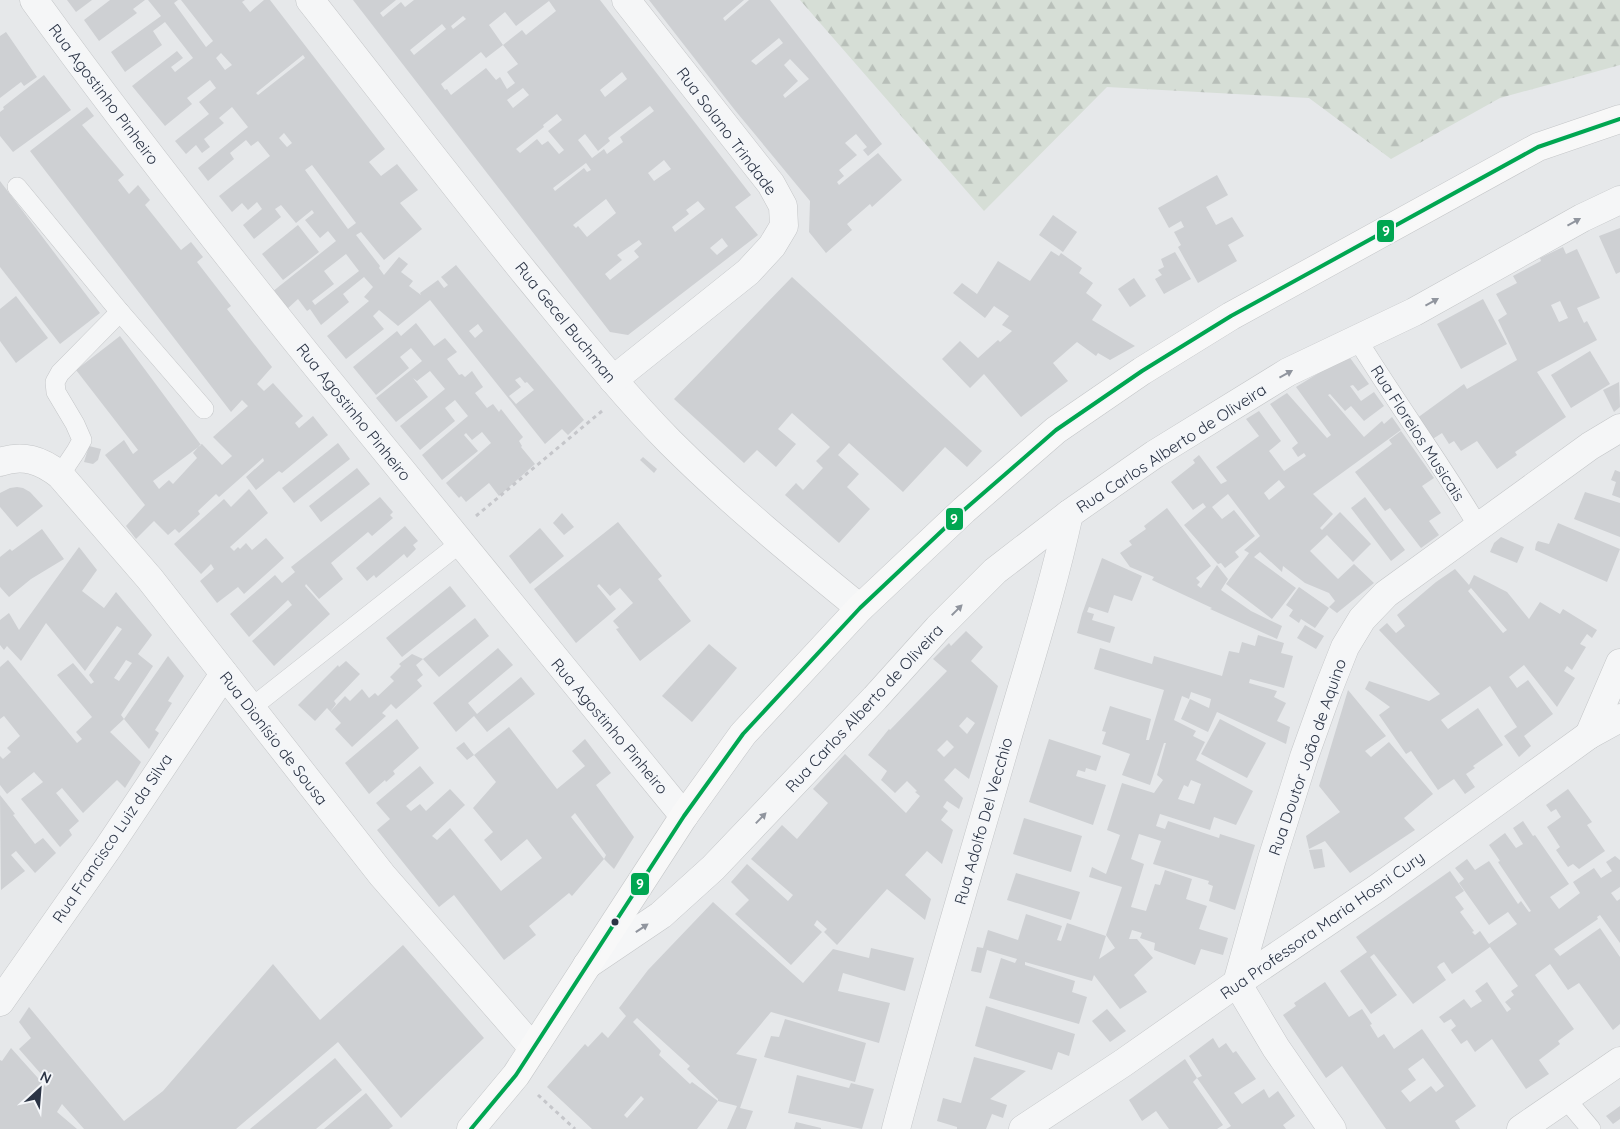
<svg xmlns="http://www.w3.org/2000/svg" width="1620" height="1129" font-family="Quicksand,sans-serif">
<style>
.forest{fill:url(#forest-firs)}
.building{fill:#ced0d3;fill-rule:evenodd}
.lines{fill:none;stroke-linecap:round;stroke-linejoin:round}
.lane-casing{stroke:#c4c6c8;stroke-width:20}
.street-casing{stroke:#c4c6c8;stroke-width:29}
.secondary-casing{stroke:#c4c6c8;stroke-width:29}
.path{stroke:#c5c6ca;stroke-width:3;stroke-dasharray:4 4;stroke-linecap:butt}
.lane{stroke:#f5f6f7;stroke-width:19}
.street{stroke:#f5f6f7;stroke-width:28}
.secondary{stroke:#f8f8f8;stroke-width:28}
.bus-1-casing{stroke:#f4f6f9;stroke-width:8}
.bus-1{stroke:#00a651;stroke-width:4}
.oneway{fill:#90959e}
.bus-dot{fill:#2b3445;stroke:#f4f6f9;stroke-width:2}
.labels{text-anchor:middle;stroke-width:4.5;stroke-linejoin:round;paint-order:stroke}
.street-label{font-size:16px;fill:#2b3445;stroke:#f4f6f9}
.line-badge{stroke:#f4f6f9;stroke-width:2}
.badge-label{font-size:14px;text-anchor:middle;font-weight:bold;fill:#fff}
</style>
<defs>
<pattern id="forest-firs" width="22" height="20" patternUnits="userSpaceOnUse" patternTransform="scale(1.25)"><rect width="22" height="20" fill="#d6ded6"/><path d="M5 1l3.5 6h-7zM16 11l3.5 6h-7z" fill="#b8bfb9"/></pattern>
</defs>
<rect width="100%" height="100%" fill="#e6e8ea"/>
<!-- forest -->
<path class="forest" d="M800 0H1620V65L1500 98 1391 159 1309 98 1107 87 984 211Z"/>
<!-- building -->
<g class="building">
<path d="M67 0H92L76 12Z"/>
<path d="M110 0H145L133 9 137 13 99 41 84 20Z"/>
<path d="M148 0H178L174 3 206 47 213 41 181 0H245L242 2 250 12 264 0H270L385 149 369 162 381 176 397 164 418 190 400 203 422 229 384 260 361 232 356 235 380 266 379 268 384 275 399 257 408 264 401 272 413 281 409 286 421 295 420 293 438 280 444 288 448 285 441 277 456 265 584 420 568 435 562 429 545 444 430 300 398 326 379 310 373 316 384 329 346 359 327 336 369 301 364 297 373 287 364 277 343 294 349 302 321 325 310 309 307 311 298 299 286 310 272 292 336 241 328 231 320 238 305 220 314 213 312 210 296 223 281 205 275 209 281 217 254 239 243 225 262 209 257 202 248 210 242 203 232 212 219 196 270 156 258 141 251 146 246 140 230 153 234 159 208 181 198 168 248 127 232 107 219 118 224 123 204 139 210 147 202 153 196 145 186 154 175 141 209 114 199 102 216 88 210 80 187 98 192 104 165 126 132 86 177 51 183 58 171 67 175 72 193 58 165 22 153 31 162 45 125 72 111 52 161 16ZM221 53 232 65 225 70 216 58ZM303 55 305 58 258 95 256 93ZM284 133 292 143 287 147 279 138ZM312 165 356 223 348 229 305 170ZM346 254 359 271 315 305 312 301 334 284 324 271ZM478 324 483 331 475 338 469 331ZM520 377 525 383 527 382 534 390 516 404 509 396 521 387 515 380Z"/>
<path d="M353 0H396L380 13 383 17 401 2 405 7 414 0H600L751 195 735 207 758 235 628 335 610 332ZM549 1 556 11 526 35 522 30 503 45 518 64 507 72 515 83 507 89 500 77 496 80 486 68 451 95 447 89 445 90 441 84 481 52 486 58 503 45 489 25 505 12 516 26ZM463 16 466 19 453 29 451 26ZM442 24 446 29 414 55 410 50ZM622 72 627 79 605 97 600 90ZM523 88 529 95 513 108 507 100ZM650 106 654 111 620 137 623 142 607 154 604 149 592 158 578 140 585 134 598 151 610 141 608 138ZM557 114 562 120 548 131 564 150 559 154 548 141 542 145 537 139 520 153 516 149 544 127 543 125ZM664 160 671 169 654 181 648 173ZM586 163 591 170 587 172 584 168 555 191 553 188ZM606 199 616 213 587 237 578 226 576 228 573 225ZM698 201 705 209 675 232 672 227 689 214 686 210ZM722 238 728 246 717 255 710 248ZM639 240 642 244 634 251 639 257 610 280 605 274 622 260 617 255Z"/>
<path d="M649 0H744L723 18 725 21 749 0H770L882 144 868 156 863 150 867 147 856 134 845 143 857 155 839 170 844 176 837 182 839 185 878 153 902 180 872 207 870 204 847 224 852 230 826 253 809 232 810 201 734 109ZM779 38 783 43 756 65 751 61ZM790 59 809 79 785 98 783 95 798 81 784 65Z"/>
<path d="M6 32 37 77 24 86 21 82 0 98V36Z"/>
<path d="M44 75 71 110 13 152 0 136V112L4 109 3 107Z"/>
<path d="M87 107 94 116 82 125 124 175 118 180 129 194 138 185 150 200 145 205 181 250 191 242 203 257 197 262 231 306 227 309 272 367 257 384 264 391 273 383 303 416 295 423 299 428 313 416 328 435 282 473 279 471 256 490 246 477 264 461 263 458 219 497 216 494 198 511 200 514 179 533 175 529 168 535 154 521 136 539 126 526 145 505 105 455 124 440 133 454 138 450 76 370 120 336 201 445 153 481 159 489 169 480 173 484 197 458 193 453 200 445 202 444 222 465 232 456 213 437 248 406 242 400 231 412 30 151Z"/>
<path d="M1217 175 1228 195 1206 207 1216 225 1232 217 1244 236 1228 245 1237 261 1198 283 1178 247 1181 245 1174 232 1184 227 1181 221 1169 228 1158 208Z"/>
<path d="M0 181 100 313 60 344 0 267Z"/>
<path d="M1053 215 1077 232 1063 252 1039 235Z"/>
<path d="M298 225 319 252 283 280 262 254Z"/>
<path d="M1620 228V272L1616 274 1599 236Z"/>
<path d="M1563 247 1566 254 1577 249 1600 298 1577 308 1584 323 1587 321 1597 340 1537 372 1566 417 1515 452 1517 455 1497 469 1477 441 1461 451 1454 441 1449 444 1442 433 1428 442 1413 421 1464 384 1467 389 1517 360 1498 320 1507 314 1496 294 1517 283 1513 276 1541 261 1540 258ZM1560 301 1568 318 1559 322 1551 305Z"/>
<path d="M1051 251 1059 256 1061 253 1082 268 1079 273 1093 283 1086 293 1102 305 1092 320 1135 346 1110 360 1098 353 1096 356 1077 342 1053 363 1068 381 1021 417 984 374 970 388 942 359 960 341 978 358 998 340 1000 342 1012 331 1002 325 1009 316 994 306 985 318 953 293 962 283 977 294 998 261 1030 281Z"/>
<path d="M1175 252 1191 279 1164 294 1155 279 1162 275 1158 270 1164 267 1161 259Z"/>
<path d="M792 277 982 451 967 467 945 447 903 492 849 443 838 455 859 474 847 487 870 509 839 543 785 495 796 483 803 490 823 468 816 461 830 447 792 413 778 429 796 444 776 467 757 450 744 463 674 399Z"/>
<path d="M1134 278 1146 296 1130 307 1118 289Z"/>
<path d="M16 296 48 338 16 363 0 341V309Z"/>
<path d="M1483 299 1507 344 1461 369 1437 324Z"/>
<path d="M416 323 434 346 445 338 457 352 447 359 459 375 462 374 465 377 472 371 483 387 475 393 487 408 493 404 499 412 501 409 523 437 519 441 522 446 521 447 535 464 499 496 489 483 466 502 461 496 459 498 446 483 491 443 482 432 472 440 466 433 464 435 478 451 442 480 422 455 468 416 455 400 445 408 455 421 420 450 400 426 445 389 430 371 417 381 413 378 428 397 396 422 376 398 422 361 411 348 400 357 409 368 376 395 353 367 397 331 401 336Z"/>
<path d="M1590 351 1610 384 1571 408 1551 375Z"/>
<path d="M1348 355 1369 384 1358 391 1353 385 1350 386 1361 401 1374 392 1384 406 1364 421 1351 406 1345 411 1330 394 1328 395 1364 437 1382 421 1384 424 1392 417 1401 430 1313 494 1333 514 1320 528 1322 530 1340 512 1371 544 1353 562 1327 535 1310 551 1338 579 1354 564 1374 583 1337 613 1329 607 1335 601 1329 593 1305 583 1283 566 1282 572 1260 552 1254 557 1296 588 1272 619 1226 584 1249 553 1244 550 1260 536 1228 494 1212 507 1222 519 1234 510 1255 536 1235 552 1239 557 1225 568 1221 563 1218 564 1184 525 1206 507 1203 503 1193 510 1171 482 1195 463 1193 460 1199 455 1221 484 1227 481 1216 467 1259 436 1246 419 1259 411 1281 441 1269 451 1284 471 1306 456 1304 453 1298 457 1292 448 1298 443 1270 404 1287 393 1327 438 1331 435 1296 387ZM1279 480 1285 487 1269 500 1264 493Z"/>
<path d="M1619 382 1620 407 1614 412 1603 390Z"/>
<path d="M1401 431 1434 478 1422 486 1441 513 1429 521 1439 535 1421 548 1390 508 1385 511 1355 472 1392 444 1389 440Z"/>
<path d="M338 443 350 459 294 503 282 488Z"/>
<path d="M89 446 101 449 98 460 93 464 84 462Z"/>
<path d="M643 457 657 469 654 473 640 460Z"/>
<path d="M357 468 370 484 321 522 309 506Z"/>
<path d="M1615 470 1620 472V498L1612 495 1616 482 1611 480Z"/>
<path d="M17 487 23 488 30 492 43 506 17 527 0 507V493L10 488Z"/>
<path d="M249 489 268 513 230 547 234 551 238 547 240 549 246 543 252 550 266 538 284 558 244 594 238 587 217 603 200 581 214 569 211 564 201 574 174 544 224 499 231 507Z"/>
<path d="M1585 492 1620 503V537L1574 519Z"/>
<path d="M380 497 393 512 390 515 393 518 372 536 368 532 331 563 343 579 319 599 306 584 305 586 330 614 274 666 252 641 292 605 288 600 249 637 230 614 275 575 282 583 295 572 291 567Z"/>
<path d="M1365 497 1405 550 1391 561 1351 508Z"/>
<path d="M1167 508 1211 566 1196 578 1200 582 1197 585 1201 588 1217 565 1228 579 1221 590 1251 611 1282 626 1277 639 1210 609 1212 608 1152 580 1154 577 1130 567 1120 553 1132 545 1129 541 1146 529 1144 526Z"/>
<path d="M562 513 574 527 564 535 553 523Z"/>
<path d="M618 522 662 576 658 579 691 621 640 661 616 629 619 628 613 621 633 603 620 588 610 596 599 584 597 586 616 609 576 643 534 589Z"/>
<path d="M1558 523 1620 549 1607 582 1535 550 1536 544 1538 541 1549 544Z"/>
<path d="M405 526 418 541 413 545 416 549 407 558 404 554 376 578 374 575 367 581 356 568Z"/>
<path d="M540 528 564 556 530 584 509 556Z"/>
<path d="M42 529 64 559 31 579 9 597 0 587V557L10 549 12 551Z"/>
<path d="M1501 537 1524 547 1517 563 1490 552 1494 543Z"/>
<path d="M79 547 97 570 82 591 104 608 116 592 152 635 138 654 153 666 121 715 124 719 110 732 141 762 125 788 117 780 83 813 62 788 56 793 79 821 69 830 72 835 60 847 21 799 43 782 34 772 7 794 0 785V756L3 759 11 752 7 748 20 736 4 716 0 719V667L8 660 77 743 82 739 76 732 92 717 57 675 73 663 91 684 94 682 89 675 122 629 117 626 85 671 46 623 21 661 7 646 4 650 0 645V620L9 613 19 630ZM126 660 132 663 119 681 114 678Z"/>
<path d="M1102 558 1142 576 1132 601 1114 595 1108 613 1089 607 1087 612 1094 614 1092 620 1115 627 1110 643 1077 633 1082 614Z"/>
<path d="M1455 569 1469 585 1474 575 1507 592 1529 619 1540 602 1560 614 1563 609 1597 630 1592 638 1587 634 1580 644 1586 647 1572 670 1567 666 1564 671 1575 678 1557 707 1524 665 1509 677 1517 688 1528 680 1553 714 1524 736 1531 746 1519 757 1504 736 1517 727 1490 686 1441 720 1448 729 1478 708 1503 745 1473 766 1475 768 1466 774 1475 787 1465 794 1454 779 1438 790 1411 751 1406 754 1379 715 1390 707 1365 689 1369 681 1429 701 1440 694 1379 630 1387 623 1396 633 1405 626 1397 615 1436 582ZM1471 588 1507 630 1503 633 1468 591Z"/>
<path d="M450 586 466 606 402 657 386 638Z"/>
<path d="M1299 587 1329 608 1315 628 1301 619 1299 623 1289 616 1293 610 1286 605Z"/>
<path d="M475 618 489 636 439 677 423 659Z"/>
<path d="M1305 625 1324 636 1316 649 1297 638Z"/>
<path d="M966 631 983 647 971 661 998 686 969 779 955 768 944 780 963 798 959 809 947 801 943 807 948 811 941 820 953 830 942 864 927 851 905 875 931 899 925 920 887 889 837 945 824 932 827 929 817 920 814 925 822 932 791 965 735 914 749 900 731 882 747 864 788 901 793 895 751 859 782 825 797 839 828 803 813 789 845 754 906 813 920 796 915 792 917 791 907 781 895 793 881 780 887 771 868 755 889 729 890 730 947 671 933 659 949 643 951 646ZM967 717 975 723 967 734 959 726ZM947 740 954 747 944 757 937 750Z"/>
<path d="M1258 635 1284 643 1281 653 1293 656 1284 688 1250 679 1249 683 1277 691 1274 697 1286 703 1277 721 1290 727 1286 744 1217 712 1208 732 1181 719 1190 699 1209 708 1211 699 1191 692 1189 699 1182 696 1174 720 1196 731 1193 736 1205 742 1196 760 1253 791 1236 825 1214 817 1210 830 1160 814 1156 826 1165 829 1168 821 1219 838 1220 834 1255 845 1235 910 1209 901 1213 886 1208 884 1209 881 1153 864 1161 841 1139 834 1131 859 1144 864 1131 907 1146 911 1155 884 1160 885 1165 870 1192 879 1186 899 1207 906 1199 929 1228 938 1223 955 1201 949 1195 965 1154 950 1155 943 1140 938 1142 933 1132 930 1129 939H1137L1153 958 1134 975 1147 992 1120 1009 1094 975 1092 981 1025 962V965L1075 981 1072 992 1087 997 1079 1024 989 998 1001 958 1015 963 1017 959 987 950 981 973 971 971 977 947 983 948 988 930 1018 940 1026 914 1062 926 1057 940 1061 941 1067 923 1106 936 1099 959 1115 948 1106 935 1122 887 1089 877 1092 867 1106 874 1120 835 1107 830 1122 783 1154 793 1163 780 1157 775 1166 743H1164L1150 785 1122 775 1130 754 1102 744 1106 732 1102 731 1110 706 1151 719 1146 740H1149L1164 690 1094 669 1100 648 1152 664 1154 656 1222 676 1229 651 1239 653 1242 642 1255 646ZM1191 780 1201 784 1194 804 1178 799 1184 785 1188 787Z"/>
<path d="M709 644 737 668 692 722 662 696Z"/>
<path d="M498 648 513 665 468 703 477 714 521 677 535 694 487 732 474 716 456 732 433 703Z"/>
<path d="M412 654 423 659 416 665 423 675 417 680 422 686 396 709 391 704 382 713 386 716 352 747 335 729 341 723 327 708 315 721 298 705 338 665 339 667 346 661 360 674 334 701 336 704 330 712 345 696 350 701 362 689 369 698 375 693 378 696 394 681 390 677 401 666 399 664Z"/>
<path d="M168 656 184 676 168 701 172 703 155 730 159 733 149 749 124 719Z"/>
<path d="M1348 690 1386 736 1365 751 1371 757 1389 742 1433 794 1404 818 1415 830 1350 873 1325 841 1309 849 1306 836 1340 812 1319 786Z"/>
<path d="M397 719 419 748 393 771 395 774 386 782 385 780 369 794 345 763Z"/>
<path d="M1220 719 1266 743 1247 778 1201 754Z"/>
<path d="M509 727 557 789 585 766 572 751 585 739 611 773 596 785 634 837 614 869 604 859 606 855 575 813 571 817 604 859 572 896 569 893 529 926 536 935 504 960 454 895 439 907 377 830 390 819 376 803 420 766 434 783 406 806 411 811 420 804 426 811 450 789 465 805 432 836 437 840 450 828 501 891 542 858 527 839 501 861 484 840 493 832 473 808 496 782 474 755 467 760 456 748 464 742 474 755Z"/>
<path d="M1049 739 1101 756 1096 771 1086 768 1085 772 1078 770 1076 776 1106 785 1093 825 1029 802Z"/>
<path d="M1568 789 1592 822 1587 825 1605 851 1579 869 1573 864 1568 867 1556 850 1560 847 1547 827 1561 817 1556 809 1551 812 1546 805Z"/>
<path d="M0 795 15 814 13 815 35 844 43 838 56 853 35 873 16 851 11 855 25 871 1 890Z"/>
<path d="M1024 818 1082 836 1071 872 1013 854Z"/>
<path d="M1523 821 1533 836 1535 835 1569 884 1550 897 1559 909 1580 893 1573 882 1594 868 1601 878 1612 871 1606 862 1615 856 1620 860V887L1611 893 1617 901 1620 899V943L1600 915 1597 917 1598 919 1554 949 1560 956 1600 928 1620 957V1024L1613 1030 1579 983 1568 990 1550 964 1535 975 1574 1029 1558 1041 1560 1044 1539 1060 1549 1074 1526 1089 1492 1039 1475 1052 1467 1040 1461 1044 1451 1030 1456 1026 1451 1019 1444 1023 1439 1017 1464 999 1471 1008 1482 1001 1475 991 1487 982 1507 1012 1511 1009 1505 1002 1514 995 1511 991 1518 986 1490 947 1452 974 1444 962 1440 964 1437 967 1446 980 1413 1004 1374 954 1370 957 1397 995 1371 1014 1340 971 1367 952 1356 937 1450 871 1464 891 1455 897 1464 909 1460 912 1474 931 1472 932 1475 935 1480 931 1489 944 1517 924 1508 912 1489 925 1459 883 1464 879 1455 868 1467 859 1475 870 1489 861 1518 904 1521 901 1529 912 1531 911 1498 862 1500 861 1489 845 1505 833 1516 848 1523 844 1513 828Z"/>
<path d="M1322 849 1325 867 1314 869 1309 850Z"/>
<path d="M1016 873 1080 892 1071 920 1007 900Z"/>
<path d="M713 902 803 983 833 949 869 958 871 948 914 958 905 991 843 973 838 991 890 1003 879 1043 771 1012 736 1054 757 1059 740 1108 753 1111 746 1129H727L737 1106 718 1101 697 1129H592L547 1087 585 1044 588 1047 602 1032 608 1038 626 1016 619 1008 648 970ZM637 1018 690 1066 687 1069 718 1099V1101L692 1082 690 1084 659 1055 661 1051 633 1022ZM641 1096 644 1099 627 1118 624 1115Z"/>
<path d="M403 945 484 1038 401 1118 338 1042 236 1129H84L62 1104 57 1112 77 1129H0V1060L2 1061 11 1048 46 1087 49 1083 19 1049 31 1038 19 1022 29 1007 124 1121 163 1091 273 964 320 1020Z"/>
<path d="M1325 982 1349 1017 1362 1009 1372 1024 1370 1025 1378 1038 1384 1034 1394 1049 1422 1029 1476 1106 1455 1121 1460 1129H1386L1342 1066 1326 1078 1283 1015 1296 1006 1294 1003ZM1423 1058 1444 1086 1436 1092 1431 1086 1410 1102 1401 1091 1416 1080 1408 1069Z"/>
<path d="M986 1006 1075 1034 1069 1056 1058 1052 1052 1070 975 1046Z"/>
<path d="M1107 1009 1126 1031 1110 1042 1092 1021Z"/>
<path d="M785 1019 866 1043 855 1082 764 1057 771 1036 779 1037Z"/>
<path d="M1213 1038 1219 1048 1226 1043 1233 1053 1236 1051 1256 1079 1234 1093 1242 1104 1264 1089 1269 1098 1278 1091 1295 1116 1283 1125 1286 1129H1226L1231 1126 1197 1078 1202 1076 1189 1056Z"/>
<path d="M974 1057 1026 1071 990 1099 1007 1105 1003 1118 992 1114 986 1129H957V1127L937 1121 943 1098 961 1103Z"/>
<path d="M335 1058 362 1090 316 1129H250Z"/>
<path d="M1185 1059 1197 1078 1193 1082 1223 1125 1217 1129H1169L1156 1111 1142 1121 1129 1100Z"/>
<path d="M797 1075 849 1088 851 1083 874 1089 862 1129 788 1113Z"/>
<path d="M366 1093 393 1126 389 1129H324Z"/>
<path d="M1620 1106V1119L1613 1124 1606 1116Z"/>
<path d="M796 1122 821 1128V1129H794Z"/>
</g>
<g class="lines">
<defs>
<g id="lane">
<path d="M17 187 120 312 204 409"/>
<path d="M1357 339C1396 403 1441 463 1479 528"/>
<path d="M60 475 76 451 82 440 75 424 56 392 55 382 60 373 120 312"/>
<path d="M251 708 459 544"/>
<path d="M1565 1098 1591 1129"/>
</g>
<g id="street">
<path d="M34 0C122 122 215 240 309 357 433 511 558 664 684 816"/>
<path d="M310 0C382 91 452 183 525 273 572 330 618 389 670 442 729 501 795 555 860 608"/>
<path d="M613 380 748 272 772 246 784 226 783 206 771 184 626 0"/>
<path d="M0 462C23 454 41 460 60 475L150 579 382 875 533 1048"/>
<path d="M1589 735 1620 663"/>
<path d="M587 965 661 915 713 868 875 698 938 628 995 571 1069 514 1155 454 1288 372 1414 312 1582 218 1620 200"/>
<path d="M0 1002 108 848 224 674"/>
<path d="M896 1129C931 996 971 864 1009 732 1030 660 1053 588 1069 514"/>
<path d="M1023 1129 1123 1063 1237 983 1379 887 1589 735 1620 718"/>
<path d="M1332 1129 1276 1048 1237 983 1272 859 1304 757 1328 690 1345 647 1362 619 1386 594 1590 446 1620 428"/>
<path d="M1521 1129 1620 1061"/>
</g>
<path id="secondary" d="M471 1129 516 1075 684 816 743 734 860 608 964 510 1056 430 1142 371 1231 316 1538 147 1620 119"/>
</defs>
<!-- lane casing -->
<use href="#lane" class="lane-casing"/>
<!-- street casing -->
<use href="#street" class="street-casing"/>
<!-- secondary casing -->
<use href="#secondary" class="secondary-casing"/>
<!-- path -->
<g class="path">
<path d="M476 516 602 411"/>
<path d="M538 1095 575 1129"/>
</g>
<!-- lane -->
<use href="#lane" class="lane"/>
<!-- street -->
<use href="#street" class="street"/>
<!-- secondary -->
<use href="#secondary" class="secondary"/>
<defs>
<path id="bus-1" d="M471 1129 516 1075 684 816 743 734 860 608 964 510 1056 430 1142 371 1231 316 1538 147 1620 119"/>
</defs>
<!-- bus-1 casing -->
<use href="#bus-1" class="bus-1-casing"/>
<!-- bus-1 -->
<use href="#bus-1" class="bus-1"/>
</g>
<!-- one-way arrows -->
<defs><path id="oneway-solid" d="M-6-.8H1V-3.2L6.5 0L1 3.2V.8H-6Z" transform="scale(1.25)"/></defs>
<g class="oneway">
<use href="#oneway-solid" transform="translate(1574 222) rotate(-29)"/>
<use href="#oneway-solid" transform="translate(1432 302) rotate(-29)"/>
<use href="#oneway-solid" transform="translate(1286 374) rotate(-29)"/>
<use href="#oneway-solid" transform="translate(957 610) rotate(-45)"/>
<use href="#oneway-solid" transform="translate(761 818) rotate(-46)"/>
<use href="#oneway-solid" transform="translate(642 928) rotate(-34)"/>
</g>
<!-- markers -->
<circle class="bus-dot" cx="615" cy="922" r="4.5"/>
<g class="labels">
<!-- street labels -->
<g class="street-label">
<text transform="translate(104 94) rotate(53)" y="6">Rua Agostinho Pinheiro</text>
<text transform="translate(727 131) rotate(53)" y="6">Rua Solano Trindade</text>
<text transform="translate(566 322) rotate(51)" y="6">Rua Gecel Buchman</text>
<text transform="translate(354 412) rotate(51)" y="6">Rua Agostinho Pinheiro</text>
<text transform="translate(1418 433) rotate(57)" y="6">Rua Floreios Musicais</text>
<text transform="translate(1171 448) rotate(-33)" y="6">Rua Carlos Alberto de Oliveira</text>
<text transform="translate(864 708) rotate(-47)" y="6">Rua Carlos Alberto de Oliveira</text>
<text transform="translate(610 726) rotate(50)" y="6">Rua Agostinho Pinheiro</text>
<text transform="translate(274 738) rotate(52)" y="6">Rua Dionísio de Sousa</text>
<text transform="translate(1307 757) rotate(-71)" y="6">Rua Doutor João de Aquino</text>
<text transform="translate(983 821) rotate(-74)" y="6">Rua Adolfo Del Vecchio</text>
<text transform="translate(112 838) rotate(-56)" y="6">Rua Francisco Luiz da Silva</text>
<text transform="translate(1322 925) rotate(-35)" y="6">Rua Professora Maria Hosni Cury</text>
</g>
</g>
<g class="line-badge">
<rect x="1376" y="219" width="19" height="24" rx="5" fill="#00a651"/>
<rect x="945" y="507" width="19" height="24" rx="5" fill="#00a651"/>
<rect x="630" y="872" width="20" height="24" rx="5" fill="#00a651"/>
</g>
<g class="badge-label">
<text x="1386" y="236">9</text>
<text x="954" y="524">9</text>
<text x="640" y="889">9</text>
</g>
<!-- north arrow -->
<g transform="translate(40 1089) rotate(26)" stroke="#f4f6f9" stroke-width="4" paint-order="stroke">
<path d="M0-4L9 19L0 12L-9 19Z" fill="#2b3445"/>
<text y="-8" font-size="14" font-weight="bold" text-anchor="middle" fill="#2b3445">N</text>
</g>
</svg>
